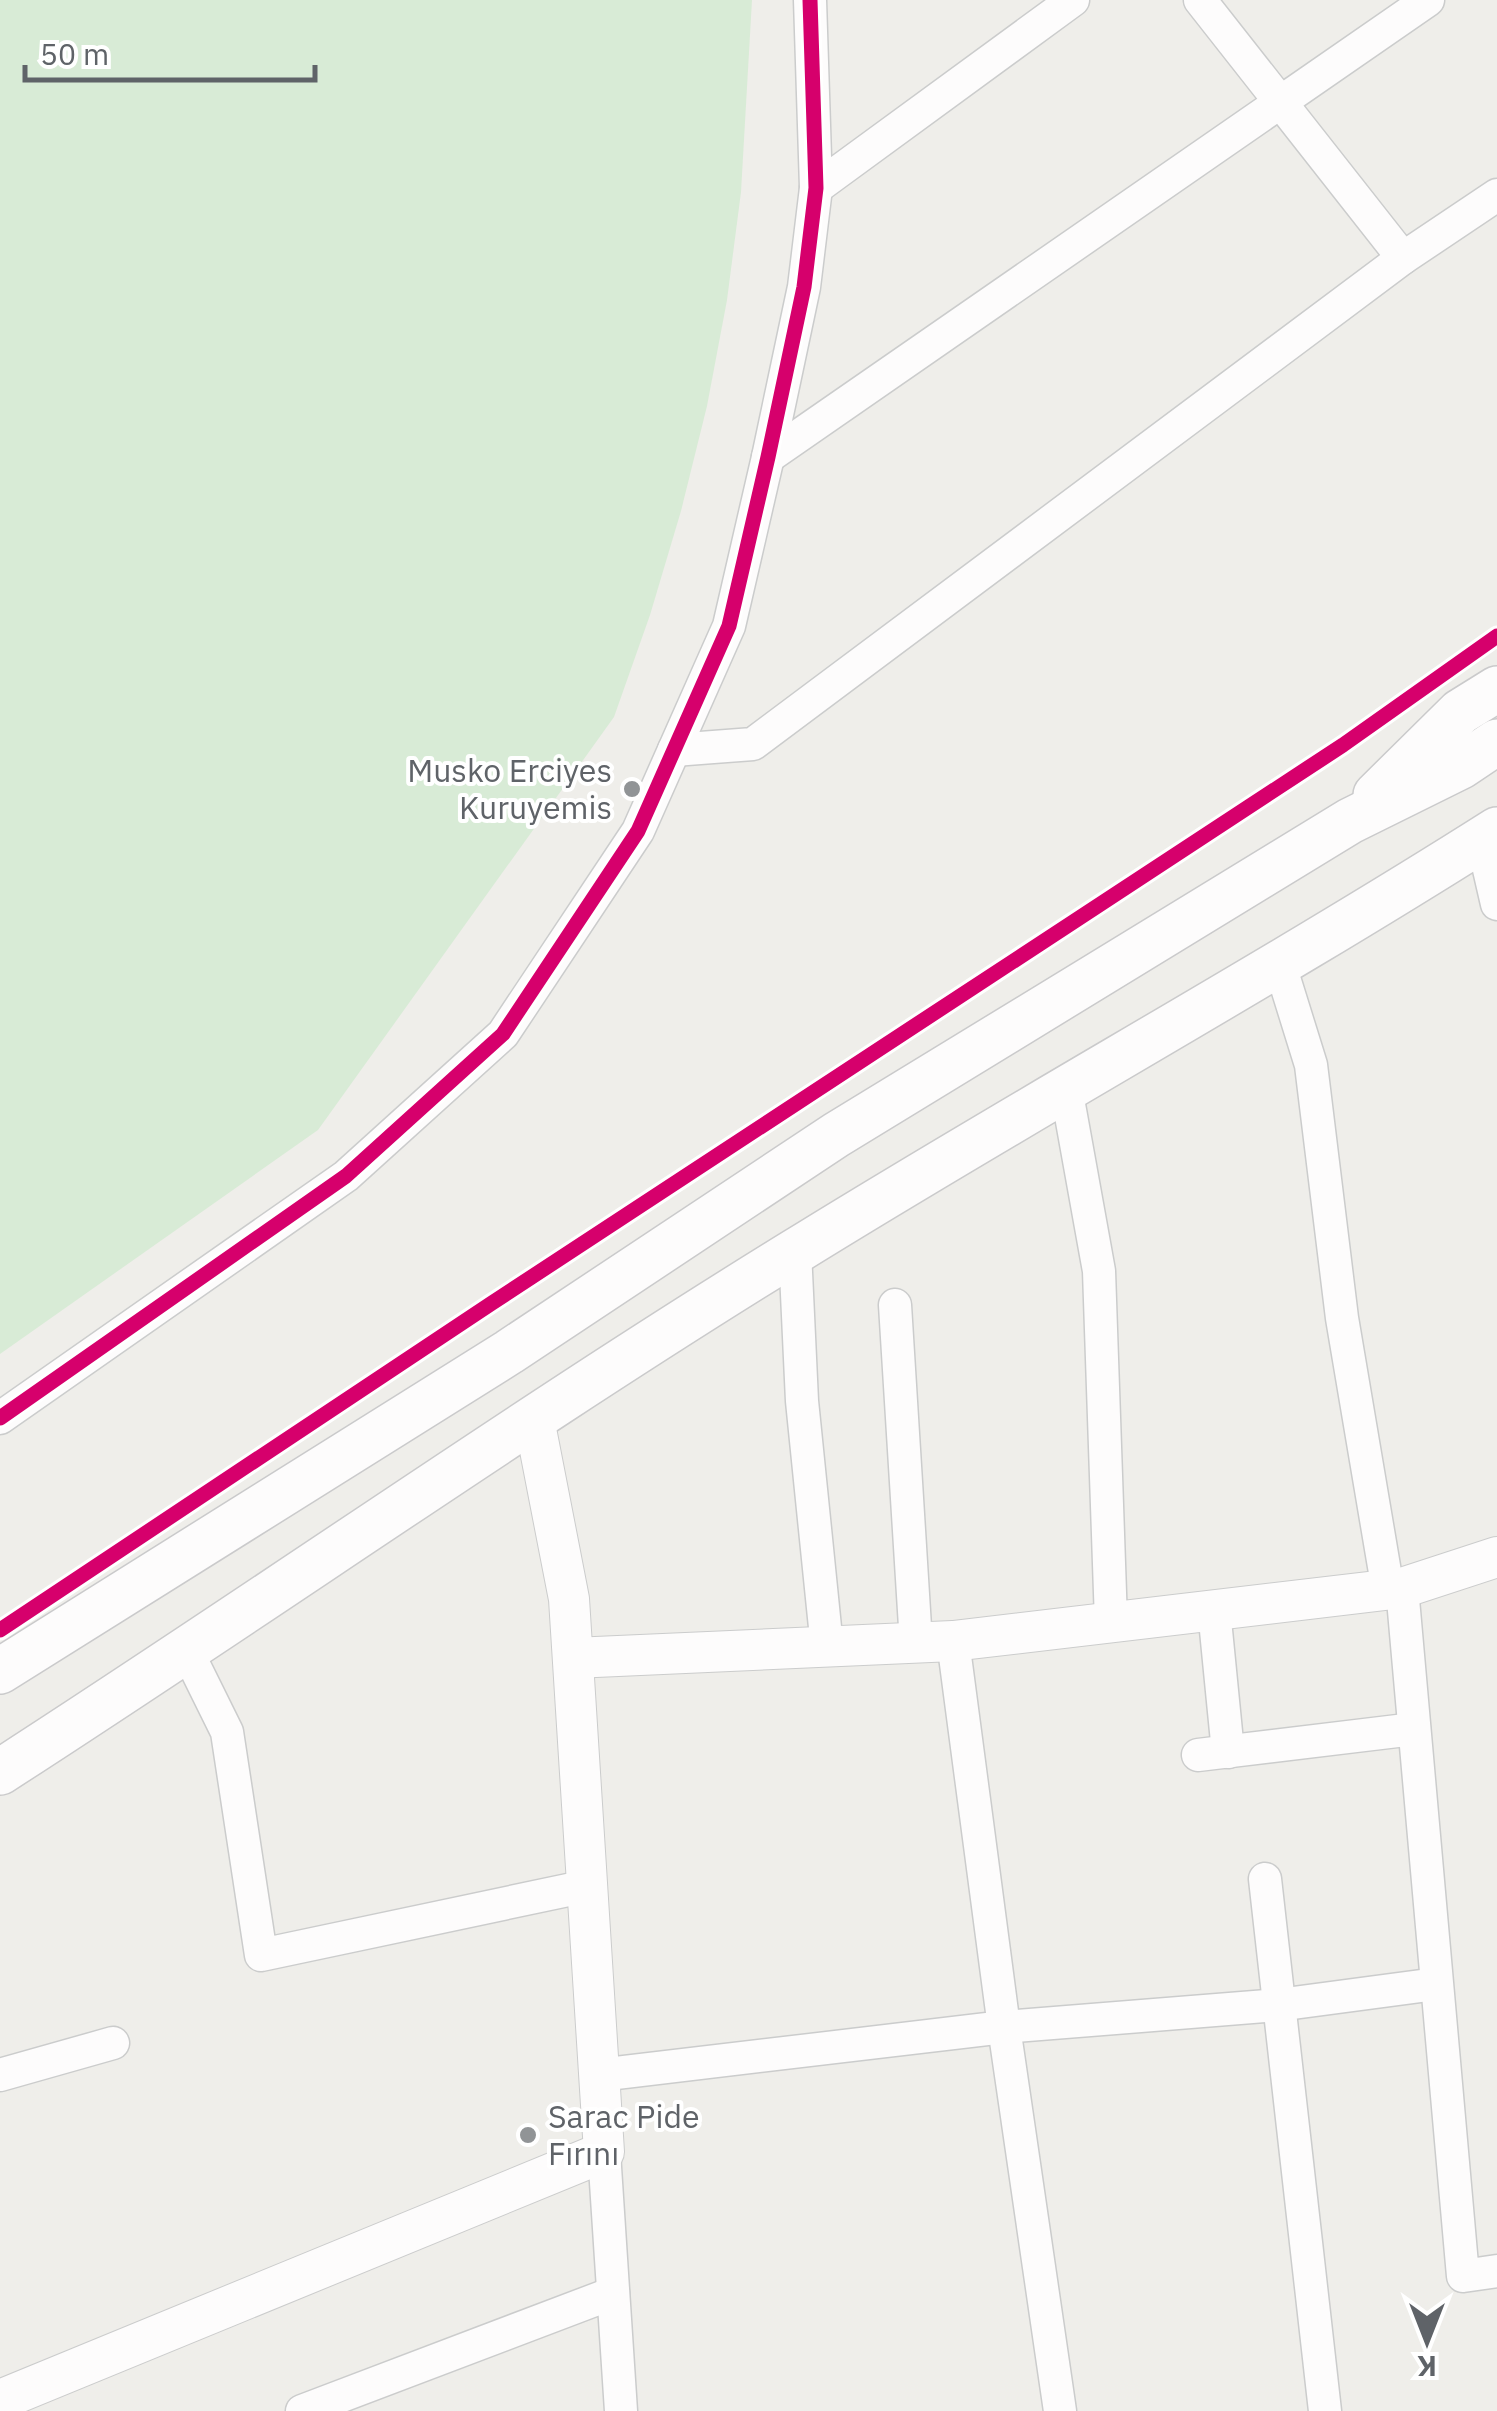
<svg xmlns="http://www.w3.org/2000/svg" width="1497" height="2411" font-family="'IBM Plex Sans',sans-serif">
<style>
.green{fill:#d8ebd6}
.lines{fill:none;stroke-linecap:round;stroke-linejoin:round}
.minor-casing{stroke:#cbcccc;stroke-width:35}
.tertiary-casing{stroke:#cbcccc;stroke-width:42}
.secondary-casing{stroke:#cacacb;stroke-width:48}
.minor{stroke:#fdfcfc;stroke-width:32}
.tertiary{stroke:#fdfcfc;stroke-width:40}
.secondary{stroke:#fdfcfc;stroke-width:45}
.cycleway-casing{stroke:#fff;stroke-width:21}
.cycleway{stroke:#d6006c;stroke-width:15}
.poi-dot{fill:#919496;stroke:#fff;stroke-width:4}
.labels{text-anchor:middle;stroke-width:8;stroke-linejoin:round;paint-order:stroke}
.poi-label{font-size:32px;fill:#5f6368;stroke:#fff;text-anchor:end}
</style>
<rect width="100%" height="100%" fill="#efeeea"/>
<!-- green -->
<path class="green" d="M0 0H752L741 192 727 300 707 406 681 511 650 615 614 717 318 1130 0 1354Z"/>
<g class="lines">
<defs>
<g id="minor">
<path d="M1200 0 1403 258"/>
<path d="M816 188 1073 0"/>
<path d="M768 457 1428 0"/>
<path d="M674 750 753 744 1403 258 1497 195"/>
<path d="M1482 839 1497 904"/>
<path d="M1279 962 1311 1065 1342 1318 1388 1590"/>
<path d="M1066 1088 1099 1271 1111 1622"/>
<path d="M795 1251 802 1401 827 1647"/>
<path d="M895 1305 916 1643"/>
<path d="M0 1418 346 1176 503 1034 638 831 729 626 768 457 804 287 816 188 810 0"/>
<path d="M1402 1588 1463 2276 1497 2271"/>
<path d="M1214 1610 1228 1752"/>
<path d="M953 1641 1004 2027 1060 2411"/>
<path d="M187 1651 227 1732 261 1955 587 1886"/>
<path d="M1198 1755 1414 1729"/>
<path d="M1265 1879 1325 2411"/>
<path d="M0 2075 113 2043"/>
<path d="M599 2075 1004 2027 1278 2005 1436 1984"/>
<path d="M604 2152 621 2411"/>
<path d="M302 2411 613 2293"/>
</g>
<g id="tertiary">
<path d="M573 1658 953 1641 1402 1588 1497 1557"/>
<path d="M0 2400 604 2152 569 1599 534 1419"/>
</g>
<g id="secondary">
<path d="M1376 795 1460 712 1497 689"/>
<path d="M0 1671 509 1352 836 1135 1350 821 1461 766 1497 742"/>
<path d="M0 1772C267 1600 526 1417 796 1251 1028 1107 1267 976 1497 830"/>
</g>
</defs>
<!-- minor casing -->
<use href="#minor" class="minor-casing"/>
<!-- tertiary casing -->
<use href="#tertiary" class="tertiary-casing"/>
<!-- secondary casing -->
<use href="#secondary" class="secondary-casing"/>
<!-- minor -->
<use href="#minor" class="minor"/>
<!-- tertiary -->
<use href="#tertiary" class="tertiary"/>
<!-- secondary -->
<use href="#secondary" class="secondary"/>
<defs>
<g id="cycleway">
<path d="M0 1418 346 1176 503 1034 638 831 729 626 768 457 804 287 816 188 810 0"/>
<path d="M0 1630 492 1303 1343 745 1497 636"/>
</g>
</defs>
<!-- cycleway casing -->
<use href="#cycleway" class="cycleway-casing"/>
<!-- cycleway -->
<use href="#cycleway" class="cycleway"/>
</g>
<!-- markers -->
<g class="poi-dot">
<circle cx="632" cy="789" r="10"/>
<circle cx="528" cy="2135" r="10"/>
</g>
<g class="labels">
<!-- poi labels -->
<g class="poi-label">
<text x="612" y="782">Musko Erciyes<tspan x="612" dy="37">Kuruyemis</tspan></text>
<text x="548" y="2128" text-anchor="start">Sarac Pide<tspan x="548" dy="37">Fırını</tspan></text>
</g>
</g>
<!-- north arrow -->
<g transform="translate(1427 2341) rotate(180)" stroke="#ffffff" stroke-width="8" paint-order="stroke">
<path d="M0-8L18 38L0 25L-18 38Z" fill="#5f6368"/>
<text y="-15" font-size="28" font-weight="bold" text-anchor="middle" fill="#5f6368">K</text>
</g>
<!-- scale -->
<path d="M25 65v15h290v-15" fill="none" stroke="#5f6368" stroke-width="5"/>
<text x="40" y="65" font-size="30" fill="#5f6368" stroke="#ffffff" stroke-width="8" paint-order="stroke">50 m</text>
</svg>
